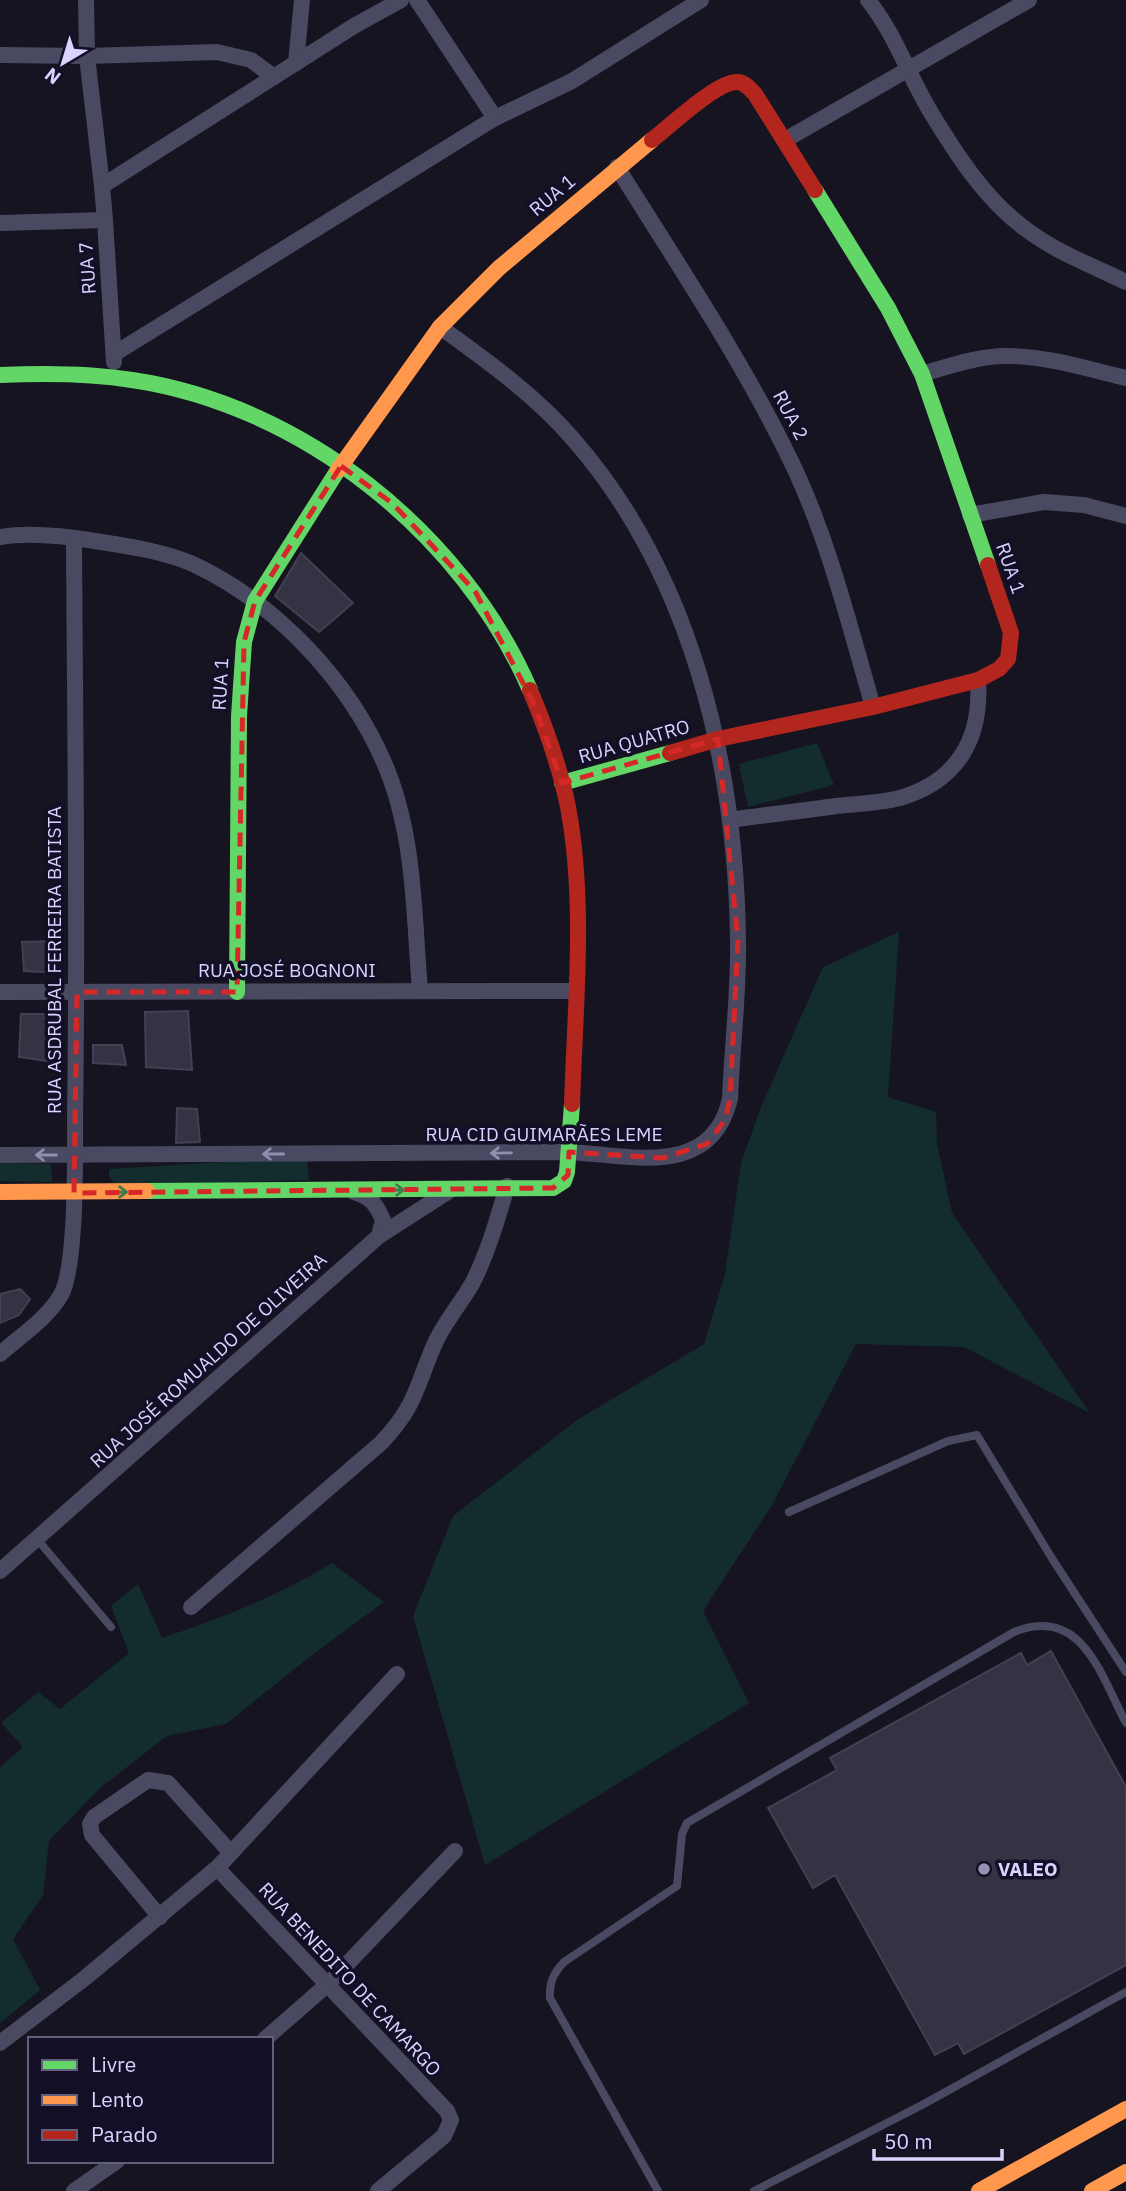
<svg xmlns="http://www.w3.org/2000/svg" width="1126" height="2191" font-family="'IBM Plex Sans',sans-serif">
<style>
.green{fill:#132c2d}
.building{fill:#343243;stroke:#433f54;stroke-width:2}
.lines{fill:none;stroke-linecap:round;stroke-linejoin:round}
.lane{stroke:#4a4962;stroke-width:8}
.street{stroke:#4a4962;stroke-width:16}
.fast{stroke:#63d668;stroke-width:16}
.slow{stroke:#ff974d;stroke-width:16}
.jam{stroke:#b3261e;stroke-width:16}
.oneway{stroke:#928eb0}
.oneway2{stroke:#3f7c4a}
.marked{fill:none;stroke:#d62828;stroke-width:5;stroke-dasharray:14 9;stroke-linejoin:round}
.poi-dot{fill:#9591b1;stroke:#130f26;stroke-width:2.5}
.labels{text-anchor:middle;stroke-width:7;stroke-linejoin:round;paint-order:stroke}
.street-label{font-size:19px;fill:#d9d4ff;stroke:#130f26}
.poi-label{font-size:19px;font-weight:bold;fill:#d9d4ff;stroke:#130f26;text-anchor:start}
</style>
<rect width="100%" height="100%" fill="#161421"/>
<!-- green -->
<g class="green">
<path d="M817 743 834 785 748 807 739 764Z"/>
<path d="M899 932 888 1097 936 1112 937 1143 952 1213 1090 1413 964 1347 856 1344 772 1505 703 1611 749 1703 485 1865 413 1616 453 1516 577 1420 704 1344 725 1274 741 1163 761 1107 823 967Z"/>
<path d="M307 1157 309 1180 115 1186 109 1176V1169Z"/>
<path d="M0 1163 51 1164 52 1182 0 1181Z"/>
<path d="M332 1563 384 1602 316 1652 226 1724 167 1736 100 1788 49 1841 43 1895 13 1939 40 1990 0 2023V1767L23 1747 1 1723 38 1692 60 1709 129 1653 111 1606 138 1584 162 1638C222 1618 278 1596 332 1563Z"/>
</g>
<!-- building -->
<g class="building">
<path d="M301 553 353 603 319 632 275 596Z"/>
<path d="M53 941 55 965 44 972 24 971 22 942Z"/>
<path d="M188 1011 192 1070 146 1067 145 1012Z"/>
<path d="M21 1014H47L55 1045V1062L19 1057Z"/>
<path d="M93 1045H122L126 1065 93 1063Z"/>
<path d="M177 1108 197 1109 200 1142 176 1143Z"/>
<path d="M20 1289 30 1299 19 1315 0 1323V1294Z"/>
<path d="M1051 1651 1126 1787V1965L964 2054 958 2043 935 2055 835 1875 813 1888 768 1808 837 1770 830 1758 1021 1653 1027 1665Z"/>
</g>
<g class="lines">
<!-- lane -->
<g class="lane">
<path d="M789 1512 948 1441 977 1435 1053 1560 1126 1672"/>
<path d="M37 1539 111 1627"/>
<path d="M658 2191 550 1998C549 1983 553 1974 564 1962L677 1886 682 1834 687 1823 1014 1632C1082 1605 1100 1674 1126 1723"/>
<path d="M754 2191 922 2105 1126 1992"/>
</g>
<!-- street -->
<g class="street">
<path d="M86 0 87 56 102 186"/>
<path d="M417 0 495 118 572 81 701 0"/>
<path d="M868 0C895 34 908 74 930 111 956 154 986 201 1027 230 1056 252 1093 266 1126 282"/>
<path d="M0 55 87 56 217 52 251 60 274 77"/>
<path d="M296 63 302 0"/>
<path d="M785 140 1029 0"/>
<path d="M617 167C676 262 739 355 788 455 827 533 849 624 873 707"/>
<path d="M105 220 102 186 354 26 401 0"/>
<path d="M0 223 105 220 114 362"/>
<path d="M114 354 495 118"/>
<path d="M922 374C950 366 978 356 1007 356 1047 356 1088 369 1126 378"/>
<path d="M970 515 1044 502 1084 505 1126 516"/>
<path d="M0 537C30 532 65 536 95 541 127 546 163 551 193 564 278 604 353 684 388 772 415 841 414 918 420 991"/>
<path d="M730 820C765 815 801 811 836 806 857 804 880 803 900 798 958 781 982 738 978 680"/>
<path d="M0 992 575 991"/>
<path d="M0 1155 569 1152C631 1155 711 1179 730 1099 732 1047 739 993 738 941 736 765 692 575 573 439 535 395 487 361 440 327"/>
<path d="M354 1192C371 1197 376 1204 383 1220L379 1236"/>
<path d="M0 1354C20 1336 47 1319 61 1295 77 1266 75 1153 75 1116 78 923 75 731 74 538"/>
<path d="M0 1571 379 1236 449 1191"/>
<path d="M191 1607 381 1443C418 1404 416 1385 436 1341 446 1320 462 1302 473 1282 488 1252 498 1218 507 1186"/>
<path d="M217 1868 447 2111 451 2120 444 2136 378 2191"/>
<path d="M160 1917 92 1835 90 1824 94 1817 148 1780 168 1783 231 1853"/>
<path d="M265 2039 328 1984 455 1851"/>
<path d="M0 2043 85 1978 217 1868 397 1674"/>
<path d="M74 2191 117 2161"/>
</g>
<!-- fast -->
<g class="fast">
<path d="M815 190 888 308 922 374 988 565"/>
<path d="M0 375C45 373 88 373 132 380 302 405 463 534 530 690"/>
<path d="M562 783 670 753"/>
<path d="M237 992 239 716 244 642 255 601 338 470"/>
<path d="M147 1191 553 1188 564 1181 567 1172 572 1104"/>
</g>
<!-- slow -->
<g class="slow">
<path d="M338 470 440 327 499 268 652 140"/>
<path d="M0 1192 147 1191"/>
<path d="M979 2191 1126 2109"/>
<path d="M1092 2191 1126 2172"/>
</g>
<!-- jam -->
<g class="jam">
<path d="M652 140C670 126 716 82 737 82 745 82 750 89 755 94L815 190"/>
<path d="M530 690C546 728 560 767 568 807 586 903 575 1007 572 1104"/>
<path d="M670 753 718 739 873 707 978 680 999 669 1008 659 1011 633 988 565"/>
</g>
</g>
<!-- one-way arrows -->
<defs><path id="oneway-shaft" d="M-6 0H5M1.5-3L5.5 0L1.5 3" fill="none" stroke-width="1.6" stroke-linecap="round" stroke-linejoin="round" transform="scale(1.75)"/></defs>
<g class="oneway">
<use href="#oneway-shaft" transform="translate(501 1153) rotate(179)"/>
<use href="#oneway-shaft" transform="translate(273 1154) rotate(180)"/>
<use href="#oneway-shaft" transform="translate(46 1155) rotate(-180)"/>
</g>
<g class="oneway2">
<use href="#oneway-shaft" transform="translate(394 1190)"/>
<use href="#oneway-shaft" transform="translate(117 1192) rotate(-1)"/>
</g>
<!-- marked area -->
<path class="marked" d="M341 466 392 503 475 591 535 706 562 783 718 739 738 941 730 1099 725 1120 707 1144 663 1158 569 1152 568 1175 553 1188 74 1193 77 992H237L244 642 255 601Z"/>
<!-- markers -->
<circle class="poi-dot" cx="984" cy="1869" r="7"/>
<g class="labels">
<!-- street labels -->
<g class="street-label">
<text transform="translate(552 195) rotate(-40)" y="7">RUA 1</text>
<text transform="translate(87 268) rotate(-94)" y="7">RUA 7</text>
<text transform="translate(791 415) rotate(62)" y="7">RUA 2</text>
<text transform="translate(1011 568) rotate(71)" y="7">RUA 1</text>
<text transform="translate(220 684) rotate(-87)" y="7">RUA 1</text>
<text transform="translate(634 741) rotate(-16)" y="7">RUA QUATRO</text>
<text transform="translate(54 960) rotate(-90)" y="7">RUA ASDRUBAL FERREIRA BATISTA</text>
<text x="287" y="977">RUA JOSÉ BOGNONI</text>
<text x="544" y="1141">RUA CID GUIMARÃES LEME</text>
<text transform="translate(208 1360) rotate(-42)" y="7">RUA JOSÉ ROMUALDO DE OLIVEIRA</text>
<text transform="translate(350 1979) rotate(47)" y="7">RUA BENEDITO DE CAMARGO</text>
</g>
<!-- poi labels -->
<g class="poi-label">
<text x="998" y="1876">VALEO</text>
</g>
</g>
<!-- legend -->
<rect x="28" y="2037" width="245" height="126" fill="#130f26" stroke="#625e7d" stroke-width="2"/>
<rect x="42" y="2060" width="35" height="10" fill="#63d668" stroke="#625e7d" stroke-width="2"/>
<text x="91" y="2072" font-size="21" fill="#d9d4ff">Livre</text>
<rect x="42" y="2095" width="35" height="10" fill="#ff974d" stroke="#625e7d" stroke-width="2"/>
<text x="91" y="2107" font-size="21" fill="#d9d4ff">Lento</text>
<rect x="42" y="2130" width="35" height="10" fill="#b3261e" stroke="#625e7d" stroke-width="2"/>
<text x="91" y="2142" font-size="21" fill="#d9d4ff">Parado</text>
<!-- north arrow -->
<g transform="translate(63 63) rotate(218)" stroke="#130f26" stroke-width="5" paint-order="stroke">
<path d="M0-5L12 26L0 18L-12 26Z" fill="#d9d4ff"/>
<text y="-10" font-size="19" font-weight="bold" text-anchor="middle" fill="#d9d4ff">N</text>
</g>
<!-- scale -->
<path d="M874 2149v10h128v-10" fill="none" stroke="#d9d4ff" stroke-width="3.5"/>
<text x="884" y="2149" font-size="21" fill="#d9d4ff" stroke="#130f26" stroke-width="5" paint-order="stroke">50 m</text>
</svg>
